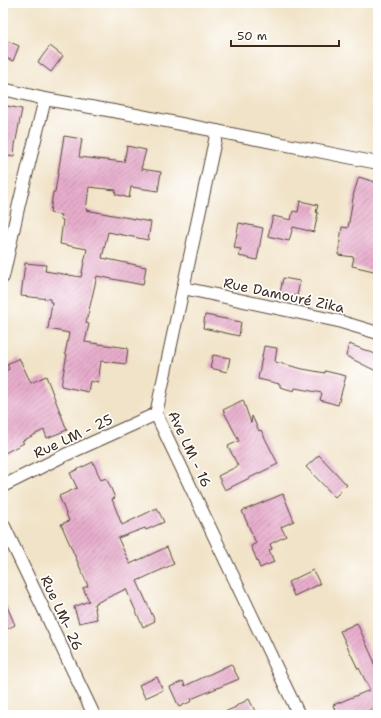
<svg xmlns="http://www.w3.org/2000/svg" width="381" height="718" font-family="'Shantell Sans',sans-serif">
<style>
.building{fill:url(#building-hatch)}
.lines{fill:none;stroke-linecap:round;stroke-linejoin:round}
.street-casing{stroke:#564638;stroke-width:14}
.street{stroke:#fff;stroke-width:12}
.labels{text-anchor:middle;stroke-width:3.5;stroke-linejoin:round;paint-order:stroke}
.street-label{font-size:14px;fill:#3b2a1e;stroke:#fff}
</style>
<defs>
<pattern id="building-hatch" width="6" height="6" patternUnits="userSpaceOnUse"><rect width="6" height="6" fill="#e7adcc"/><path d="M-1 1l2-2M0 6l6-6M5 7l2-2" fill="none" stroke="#bc8da5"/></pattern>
</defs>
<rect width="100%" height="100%" fill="#fff"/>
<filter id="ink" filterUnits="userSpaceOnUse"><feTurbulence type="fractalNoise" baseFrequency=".025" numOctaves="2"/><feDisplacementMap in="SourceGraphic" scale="8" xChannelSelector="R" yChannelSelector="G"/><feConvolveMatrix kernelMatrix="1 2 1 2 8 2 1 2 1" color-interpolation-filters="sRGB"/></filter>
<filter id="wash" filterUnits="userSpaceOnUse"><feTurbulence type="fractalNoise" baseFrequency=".012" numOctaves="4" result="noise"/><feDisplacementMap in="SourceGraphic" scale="16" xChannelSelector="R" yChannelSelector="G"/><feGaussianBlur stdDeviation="0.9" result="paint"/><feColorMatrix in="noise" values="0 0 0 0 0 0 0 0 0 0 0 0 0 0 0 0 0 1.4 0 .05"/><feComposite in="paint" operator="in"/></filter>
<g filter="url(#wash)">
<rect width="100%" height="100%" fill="#f1e3c8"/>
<g id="blocks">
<!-- building -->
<g class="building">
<path d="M3 39 19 46 13 61 3 57Z"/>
<path d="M50 46 63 56 51 72 38 62Z"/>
<path d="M7 106 22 109 15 145 14 157 3 155V113H5Z"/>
<path d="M64 136 82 139 79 157 124 162 127 146 146 150 141 169 161 172 158 191 131 187 129 198 115 194 116 190 89 187 86 210 151 222 148 240 108 232 102 258 146 267 143 285 97 276 86 323 89 324 85 342 128 348 126 364 101 361 98 383 90 381 88 392 61 386 67 354H65L69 333 48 329 52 302H50V299L21 296 25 263 46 265 45 271 81 277 87 249 60 244 63 220 60 219 61 215 50 213 53 192H55Z"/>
<path d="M359 177 378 183V272L352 266 354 257 338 255 342 227 348 228 354 192Z"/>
<path d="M300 201 318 205 316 212 318 213 314 232 293 227 289 241 268 236 273 216 291 220 293 211 298 212Z"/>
<path d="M239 223 263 228 257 260 239 256 241 249 234 248Z"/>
<path d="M283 278 300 281 297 296 280 293Z"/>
<path d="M205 315 241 322 239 336 203 328Z"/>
<path d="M349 344 378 355V372L346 356Z"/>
<path d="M264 346 277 348 275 362 303 369 325 373V371L346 376 338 405 320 400 322 393 295 388 294 391 280 387V384L258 379Z"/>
<path d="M213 355 230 358 227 372 210 368Z"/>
<path d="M19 358 31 383 46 376 67 430 47 438 44 430 22 441 24 443 3 454V372L9 369 7 364Z"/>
<path d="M243 400 251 423 252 416 259 431 261 430 278 464 225 490 218 476 238 466 228 446 239 441 223 410Z"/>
<path d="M319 455 347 485 335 497 306 467Z"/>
<path d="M93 462 101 480 106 478 110 486 115 498 112 499 122 525 157 508 164 522 146 530 145 528 118 538 130 564 167 547 174 564 137 581 155 621 143 627 126 589 94 604 97 619 79 623 74 607 89 601 83 588 88 586 61 524 69 521 59 496 77 488 70 473Z"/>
<path d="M283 494 294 521 281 527 286 536 270 544 272 549 269 550 274 562 260 568 251 546 256 543 242 511Z"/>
<path d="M313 570 320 584 294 596 288 582Z"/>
<path d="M3 597 15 625 3 631Z"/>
<path d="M357 623 374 661 373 662 378 672V707L373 697 377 707 358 715H337L333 705 370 690 359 668 358 669 340 631Z"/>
<path d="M231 664 239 679 191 699 192 701 179 707 170 687 183 681 185 686Z"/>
<path d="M157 677 163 690 145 698 139 685Z"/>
<path d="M249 699 257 715H218L236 707V706Z"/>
</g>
</g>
</g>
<g filter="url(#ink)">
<use href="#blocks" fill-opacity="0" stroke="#564638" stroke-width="1"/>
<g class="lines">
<defs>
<g id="street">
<path d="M3 89 45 99 136 115 378 163"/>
<path d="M217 131 156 414 299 715"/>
<path d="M3 277 19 204 45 99"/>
<path d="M183 288 338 321 378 333"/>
<path d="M3 486 65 455 156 414"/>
<path d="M3 524 94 715"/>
</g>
</defs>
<!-- street casing -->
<use href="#street" class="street-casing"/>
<!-- street -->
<use href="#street" class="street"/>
</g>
</g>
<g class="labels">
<!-- street labels -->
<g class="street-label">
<text transform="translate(284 295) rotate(12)" y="5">Rue Damouré Zika</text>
<text transform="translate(73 436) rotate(-25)" y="5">Rue LM - 25</text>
<text transform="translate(190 449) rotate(65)" y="5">Ave LM - 16</text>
<text transform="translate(62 613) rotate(65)" y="5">Rue LM- 26</text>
</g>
</g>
<!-- margin -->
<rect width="381" height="718" fill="none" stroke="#fff" stroke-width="16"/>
<!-- scale -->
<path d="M231 40v6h108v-6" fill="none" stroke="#3b2a1e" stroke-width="2"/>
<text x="237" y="40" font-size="12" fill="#3b2a1e" stroke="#ffffff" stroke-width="3" paint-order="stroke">50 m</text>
</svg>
